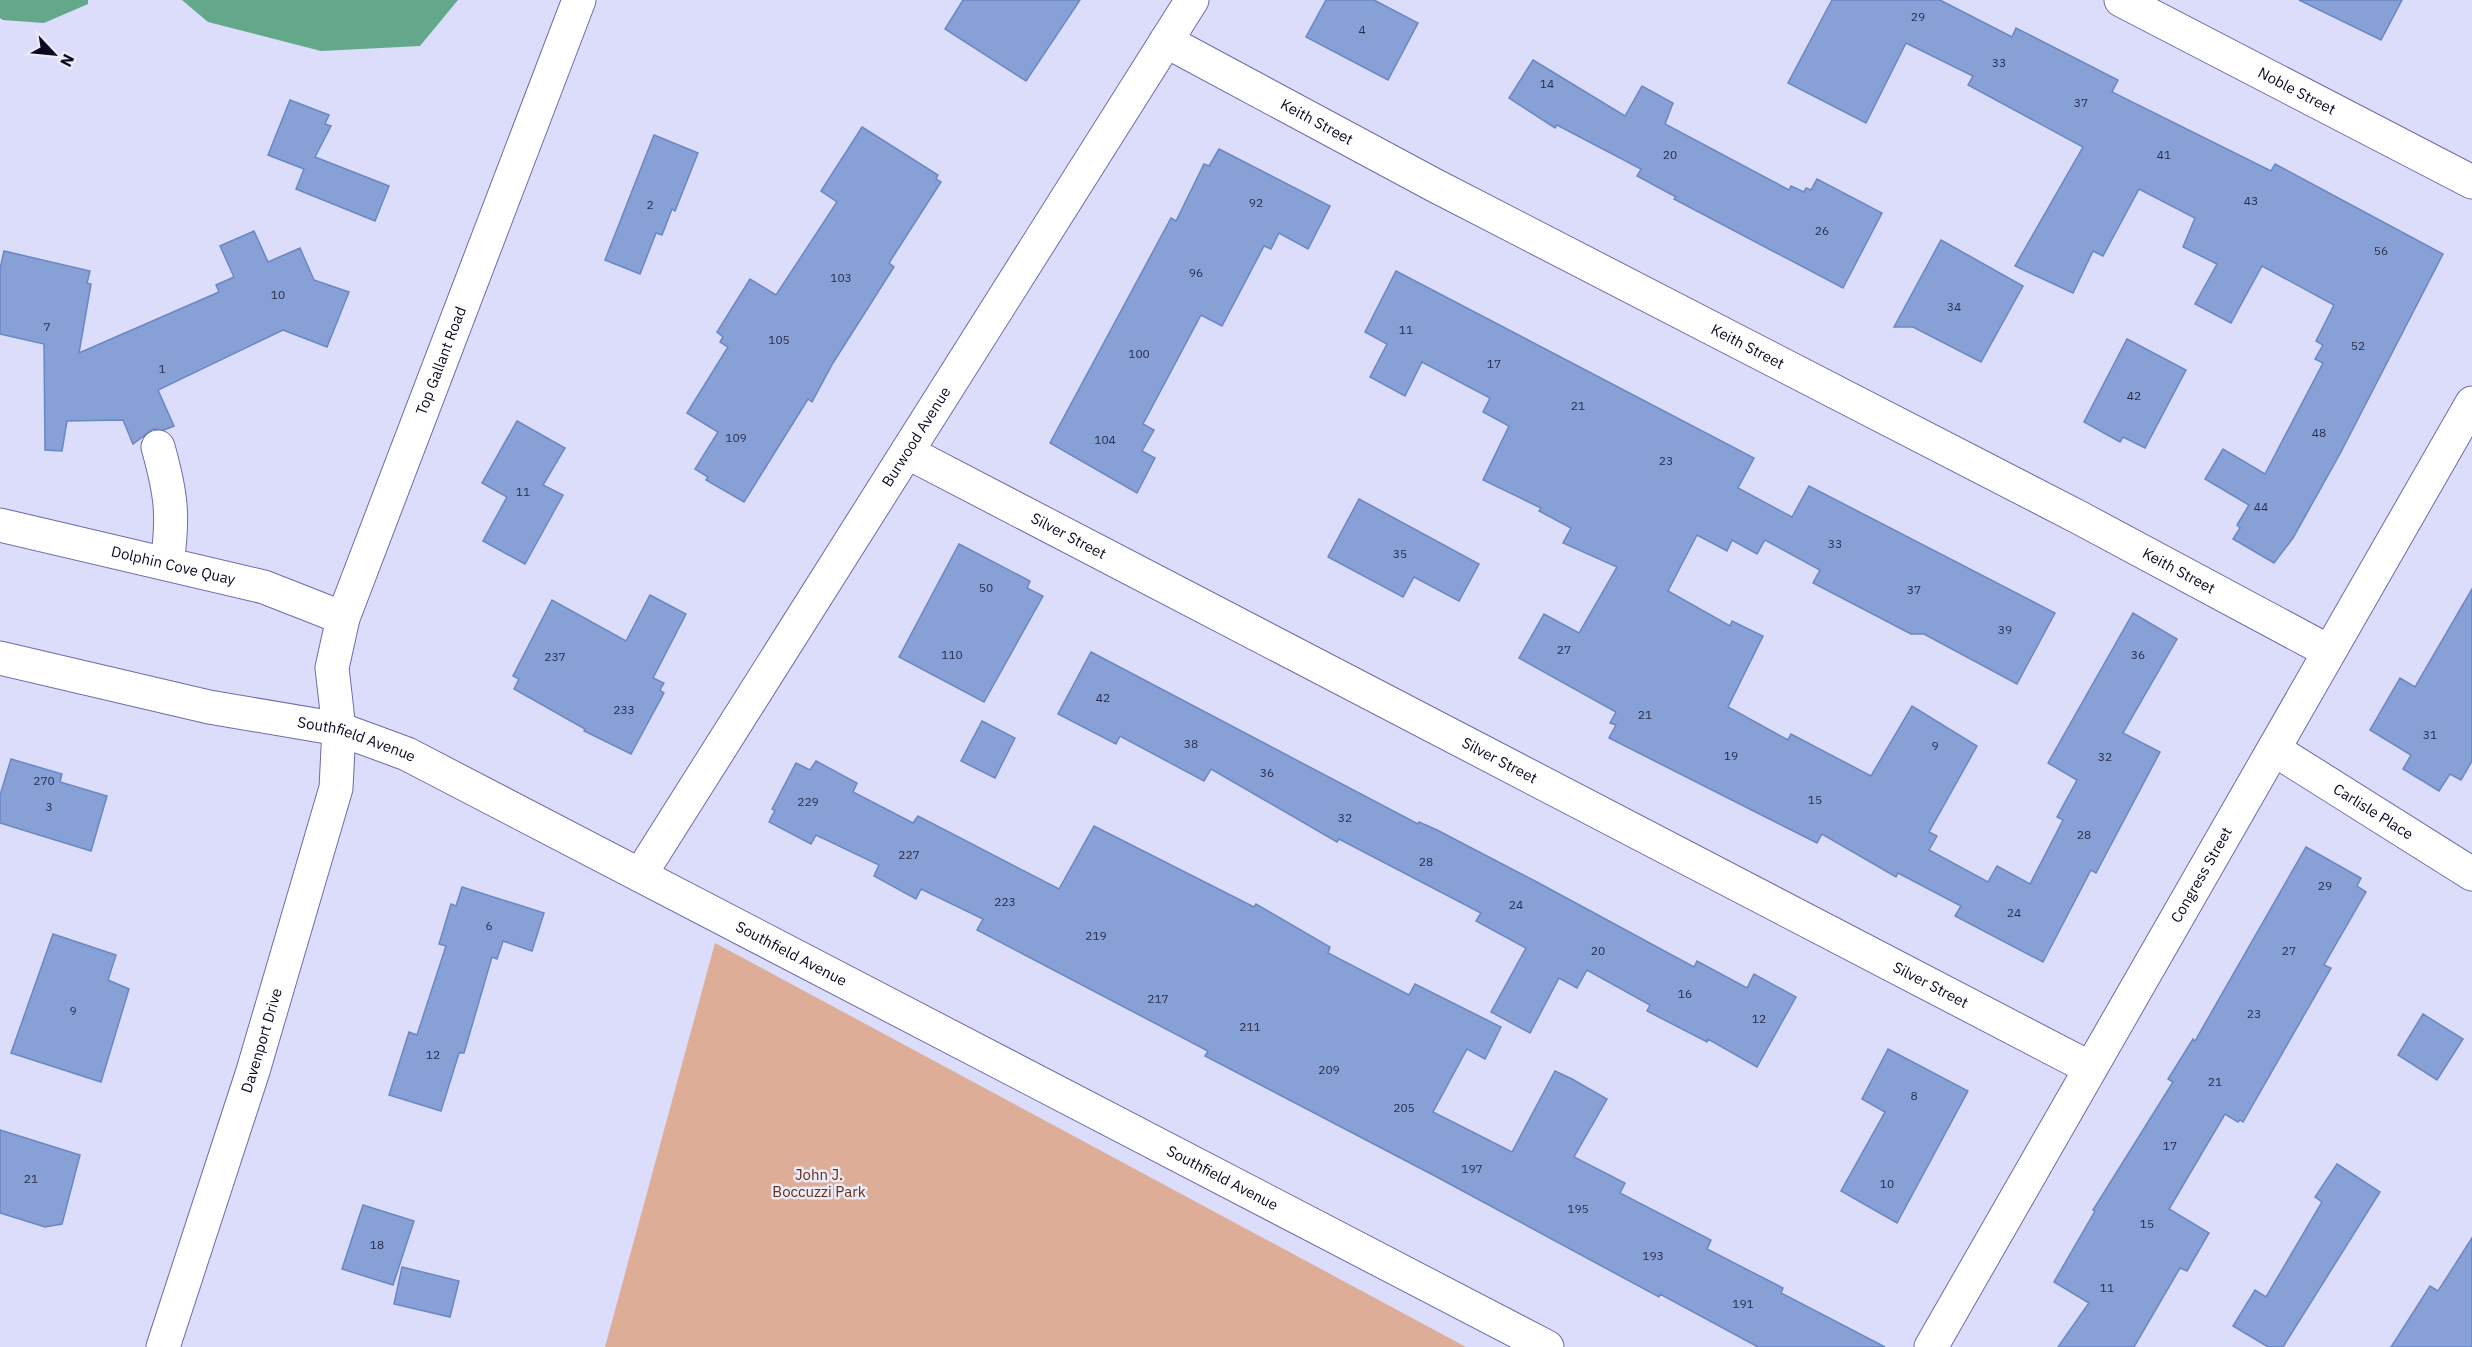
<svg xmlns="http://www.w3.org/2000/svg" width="2472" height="1347" font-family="'IBM Plex Sans',sans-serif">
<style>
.park{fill:#dead97}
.water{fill:#63a88a}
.building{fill:#87a0d5;stroke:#6a87c5;stroke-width:1.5}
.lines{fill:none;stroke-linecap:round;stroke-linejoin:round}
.minor-casing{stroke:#6e6bad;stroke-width:35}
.minor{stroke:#fff;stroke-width:33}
.labels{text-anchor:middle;stroke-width:5;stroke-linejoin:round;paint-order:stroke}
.number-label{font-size:12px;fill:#292d4d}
.street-label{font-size:15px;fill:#0a0720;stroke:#ebebfa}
.park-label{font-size:15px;fill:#682f12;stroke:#ebebfa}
</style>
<rect width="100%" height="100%" fill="#dcddfa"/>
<!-- park -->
<path class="park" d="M715 943 1466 1347H1467H605Z"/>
<!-- water -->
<g class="water">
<path d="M0 0H88V4L44 23 3 20 0 18Z"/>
<path d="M182 0H458L420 46 321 51 208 22Z"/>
</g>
<!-- building -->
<g class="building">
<path d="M963 0H1080L1026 81 945 29Z"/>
<path d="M1326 0H1374L1418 23 1388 80 1306 37Z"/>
<path d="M1832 0H1940L2012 37 2016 28 2118 80 2112 92 2271 171 2275 164 2443 254 2341 452 2293 538 2274 563 2233 539 2240 528 2237 525 2249 505 2205 479 2223 449 2265 474 2323 363 2315 359 2323 345 2316 341 2334 305 2262 266 2231 323 2195 304 2217 264 2183 247 2195 218 2139 189 2103 256 2093 251 2073 293 2015 266 2083 147 1968 85 1973 76 1906 43 1866 123 1788 83Z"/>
<path d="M2299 0H2402L2381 40Z"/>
<path d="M1533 60 1625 116 1642 86 1673 103 1665 124 1789 190 1791 186 1804 192 1806 188 1811 190 1817 179 1882 213 1843 288 1674 199 1676 197 1637 176 1641 169 1557 125 1555 128 1509 98Z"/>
<path d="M290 100 329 115 325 124 331 126 315 157 389 186 375 221 296 189 304 169 268 155Z"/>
<path d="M862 127 938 175 936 179 941 182 889 263 894 267 833 363 812 402 808 399 744 502 706 480 708 477 695 469 718 432 687 413 728 347 720 342 723 337 717 332 750 279 776 295 837 202 821 191Z"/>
<path d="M654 135 698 153 675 211 672 209 662 235 656 233 640 274 605 260Z"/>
<path d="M1219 149 1330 206 1308 249 1279 233 1271 249 1264 246 1222 326 1201 315 1143 424 1154 430 1142 451 1155 458 1137 493 1050 443 1171 218 1176 221 1204 164 1209 166Z"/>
<path d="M254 231 268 262 300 248 314 280 349 292 327 347 283 330 158 390 174 426 164 430 153 429 133 444 123 420 67 421 62 451 45 450 44 344 0 334V269L4 251 90 271 87 283 91 284 79 353 219 292 216 285 234 277 220 246Z"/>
<path d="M1941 240 2023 286 1981 362 1913 327H1894Z"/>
<path d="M1396 271 1754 458 1738 488 1792 517 1809 486 2055 613 2017 684 1924 634H1911L1813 583 1820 570 1765 540 1757 554 1732 540 1727 551 1697 535 1668 591 1730 626 1732 621 1763 636 1728 707 1788 740 1791 734 1871 776 1912 706 1977 746 1929 832 1937 836 1929 850 1988 882 1997 866 2030 884 2063 820 2057 817 2077 780 2048 763 2133 613 2177 639 2123 733 2160 752 2096 873 2091 870 2043 962 1955 916 1961 906 1898 873 1896 877 1822 834 1817 843 1609 738 1616 725 1610 723 1616 712 1519 658 1544 614 1579 633 1617 567 1563 543 1571 528 1539 511 1541 508 1483 480 1509 426 1483 412 1490 398 1422 362 1405 396 1370 377 1387 344 1365 332Z"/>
<path d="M2127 339 2186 370 2145 448 2123 437 2120 442 2084 422Z"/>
<path d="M517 421 565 448 543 485 563 495 525 564 483 541 507 497 482 483Z"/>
<path d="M1359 499 1479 564 1459 601 1414 577 1403 597 1328 557Z"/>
<path d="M959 544 1030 581 1027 588 1043 596 984 702 899 657Z"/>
<path d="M2472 589V761L2461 780 2450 774 2439 791 2403 769 2411 755 2370 730 2400 678 2415 687Z"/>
<path d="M650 595 686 614 653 678 664 683 660 690 664 693 631 754 584 731 585 729 514 689 519 679 513 676 552 600 626 641Z"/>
<path d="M1091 652 1418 824 1419 822 1437 830 1535 881 1694 967 1697 961 1747 988 1754 974 1796 997 1757 1067 1708 1039 1707 1042 1647 1011 1650 1005 1587 970 1577 988 1559 978 1530 1033 1491 1012 1526 948 1476 921 1481 913 1339 839 1337 842 1211 769 1204 781 1120 736 1116 744 1058 714Z"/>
<path d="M982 721 1015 738 995 778 961 761Z"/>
<path d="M11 759 62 774 60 782 107 796 91 851 0 823V795Z"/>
<path d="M816 761 857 783 853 792 913 823 918 816 1059 889 1094 826 1254 907 1256 904 1330 947 1328 953 1409 995 1415 984 1501 1027 1485 1059 1467 1049 1433 1112 1512 1152 1555 1071 1572 1079 1607 1099 1574 1157 1625 1183 1620 1193 1711 1240 1707 1249 1783 1288 1781 1293 1885 1347H1758L1660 1294 1659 1297 1435 1176 1205 1056 1208 1051 977 930 983 919 921 889 916 899 874 876 879 865 816 835 811 844 769 822 775 810 772 809 796 763 810 770Z"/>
<path d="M2306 847 2361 878 2357 886 2366 892 2324 965 2331 968 2243 1122 2240 1120 2238 1122 2225 1114 2169 1209 2209 1233 2187 1271 2180 1268 2134 1347H2058L2089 1303 2054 1282 2095 1211 2093 1210 2173 1082 2168 1079 2193 1039 2195 1041Z"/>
<path d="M462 887 544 913 532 951 503 941 497 959 492 957 464 1053H459L441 1111 389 1095 409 1032 417 1035 446 946 439 944 451 904 456 906Z"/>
<path d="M53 934 116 955 108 980 129 989 101 1082 11 1053Z"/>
<path d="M2423 1014 2463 1039 2437 1080 2398 1055Z"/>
<path d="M1888 1049 1968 1091 1897 1223 1841 1191 1885 1112 1862 1099Z"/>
<path d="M0 1130 80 1155 62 1224 45 1227 0 1213Z"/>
<path d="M2337 1164 2380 1192 2283 1347H2268L2233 1326 2255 1290 2266 1297 2322 1202 2315 1197Z"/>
<path d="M363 1205 414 1221 393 1285 342 1269Z"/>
<path d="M2472 1238V1347H2391L2430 1286 2438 1291Z"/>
<path d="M402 1267 459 1281 450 1317 394 1304Z"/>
</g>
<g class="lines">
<defs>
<g id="minor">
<path id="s1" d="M2121 0 2472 182"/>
<path id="s2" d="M1166 41 1434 185 2080 518 2328 651"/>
<path d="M158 447C171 493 174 516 167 563"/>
<path id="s3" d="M907 452 2090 1068"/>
<path id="s4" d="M0 525 264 587 343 618"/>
<path id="s5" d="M0 658 209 707 339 729 407 754 1547 1347"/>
<path id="s6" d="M2275 750 2472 874"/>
<path id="s7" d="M640 875 1192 0"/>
<path id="s8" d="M163 1347 253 1071 336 788 339 729 332 668 343 618 579 0"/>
<path id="s9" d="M1931 1347 2472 403"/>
</g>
</defs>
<!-- minor casing -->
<use href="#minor" class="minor-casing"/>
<!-- minor -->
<use href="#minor" class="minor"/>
</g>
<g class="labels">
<!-- number labels -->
<g class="number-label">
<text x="1918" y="21">29</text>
<text x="1362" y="34">4</text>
<text x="1999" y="67">33</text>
<text x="1547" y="88">14</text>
<text x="2081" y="107">37</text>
<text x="1670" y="159">20</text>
<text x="2164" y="159">41</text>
<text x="2251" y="205">43</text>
<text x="1256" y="207">92</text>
<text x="650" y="209">2</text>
<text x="1822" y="235">26</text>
<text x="2381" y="255">56</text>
<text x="1196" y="277">96</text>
<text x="841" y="282">103</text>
<text x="278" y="299">10</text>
<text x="1954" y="311">34</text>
<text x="47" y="331">7</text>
<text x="1406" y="334">11</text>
<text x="779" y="344">105</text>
<text x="2358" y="350">52</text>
<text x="1139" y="358">100</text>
<text x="1494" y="368">17</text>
<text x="162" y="373">1</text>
<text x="2134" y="400">42</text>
<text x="1578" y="410">21</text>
<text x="2319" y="437">48</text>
<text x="736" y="442">109</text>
<text x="1105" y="444">104</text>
<text x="1666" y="465">23</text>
<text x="523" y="496">11</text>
<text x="2261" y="511">44</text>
<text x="1835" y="548">33</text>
<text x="1400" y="558">35</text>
<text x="986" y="592">50</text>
<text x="1914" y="594">37</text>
<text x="2005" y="634">39</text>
<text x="1564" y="654">27</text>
<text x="952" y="659">110</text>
<text x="2138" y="659">36</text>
<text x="555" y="661">237</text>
<text x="1103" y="702">42</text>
<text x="624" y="714">233</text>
<text x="1645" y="719">21</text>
<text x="2430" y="739">31</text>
<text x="1191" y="748">38</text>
<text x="1935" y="750">9</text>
<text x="1731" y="760">19</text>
<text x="2105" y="761">32</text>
<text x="1267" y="777">36</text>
<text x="44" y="785">270</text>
<text x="1815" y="804">15</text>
<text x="808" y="806">229</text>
<text x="49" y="811">3</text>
<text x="1345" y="822">32</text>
<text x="2084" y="839">28</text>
<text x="909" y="859">227</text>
<text x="1426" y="866">28</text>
<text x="2325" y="890">29</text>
<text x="1005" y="906">223</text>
<text x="1516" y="909">24</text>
<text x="2014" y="917">24</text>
<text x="489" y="930">6</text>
<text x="1096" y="940">219</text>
<text x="1598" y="955">20</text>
<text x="2289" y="955">27</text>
<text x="1685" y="998">16</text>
<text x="1158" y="1003">217</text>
<text x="73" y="1015">9</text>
<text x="2254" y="1018">23</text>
<text x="1759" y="1023">12</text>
<text x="1250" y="1031">211</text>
<text x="433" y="1059">12</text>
<text x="1329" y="1074">209</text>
<text x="2215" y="1086">21</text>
<text x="1914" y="1100">8</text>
<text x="1404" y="1112">205</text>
<text x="2170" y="1150">17</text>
<text x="1472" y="1173">197</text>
<text x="31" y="1183">21</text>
<text x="1887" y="1188">10</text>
<text x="1578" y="1213">195</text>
<text x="2147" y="1228">15</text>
<text x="377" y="1249">18</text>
<text x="1653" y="1260">193</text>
<text x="2107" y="1292">11</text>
<text x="1743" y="1308">191</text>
</g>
<!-- street labels -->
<g class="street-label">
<text dy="5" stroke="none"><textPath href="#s1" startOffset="198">Noble Street</textPath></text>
<text dy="5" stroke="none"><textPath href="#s2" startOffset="171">Keith Street</textPath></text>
<text dy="5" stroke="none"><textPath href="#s2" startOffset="657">Keith Street</textPath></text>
<text dy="5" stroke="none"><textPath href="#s8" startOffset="1032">Top Gallant Road</textPath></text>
<text dy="5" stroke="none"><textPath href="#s7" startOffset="518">Burwood Avenue</textPath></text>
<text dy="5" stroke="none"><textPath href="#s3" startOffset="182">Silver Street</textPath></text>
<text dy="5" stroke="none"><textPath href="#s4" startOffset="178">Dolphin Cove Quay</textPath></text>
<text dy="5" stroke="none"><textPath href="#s2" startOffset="1143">Keith Street</textPath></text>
<text dy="5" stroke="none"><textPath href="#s5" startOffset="366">Southfield Avenue</textPath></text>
<text dy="5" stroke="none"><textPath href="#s3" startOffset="668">Silver Street</textPath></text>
<text dy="5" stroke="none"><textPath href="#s6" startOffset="116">Carlisle Place</textPath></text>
<text dy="5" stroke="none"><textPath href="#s9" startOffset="544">Congress Street</textPath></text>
<text dy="5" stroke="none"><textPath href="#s5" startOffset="852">Southfield Avenue</textPath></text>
<text dy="5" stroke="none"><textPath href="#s3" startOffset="1154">Silver Street</textPath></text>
<text dy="5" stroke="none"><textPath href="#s8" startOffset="322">Davenport Drive</textPath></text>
<text dy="5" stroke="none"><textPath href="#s5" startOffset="1338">Southfield Avenue</textPath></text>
</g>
<!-- park labels -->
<g class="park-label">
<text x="819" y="1180">John J.<tspan x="819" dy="17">Boccuzzi Park</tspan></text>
</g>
</g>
<!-- north arrow -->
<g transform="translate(54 54) rotate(116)" stroke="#ebebfa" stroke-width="4.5" paint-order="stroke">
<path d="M0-4.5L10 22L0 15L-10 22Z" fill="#0a0720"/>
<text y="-9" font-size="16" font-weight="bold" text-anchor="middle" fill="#0a0720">N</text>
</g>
</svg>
